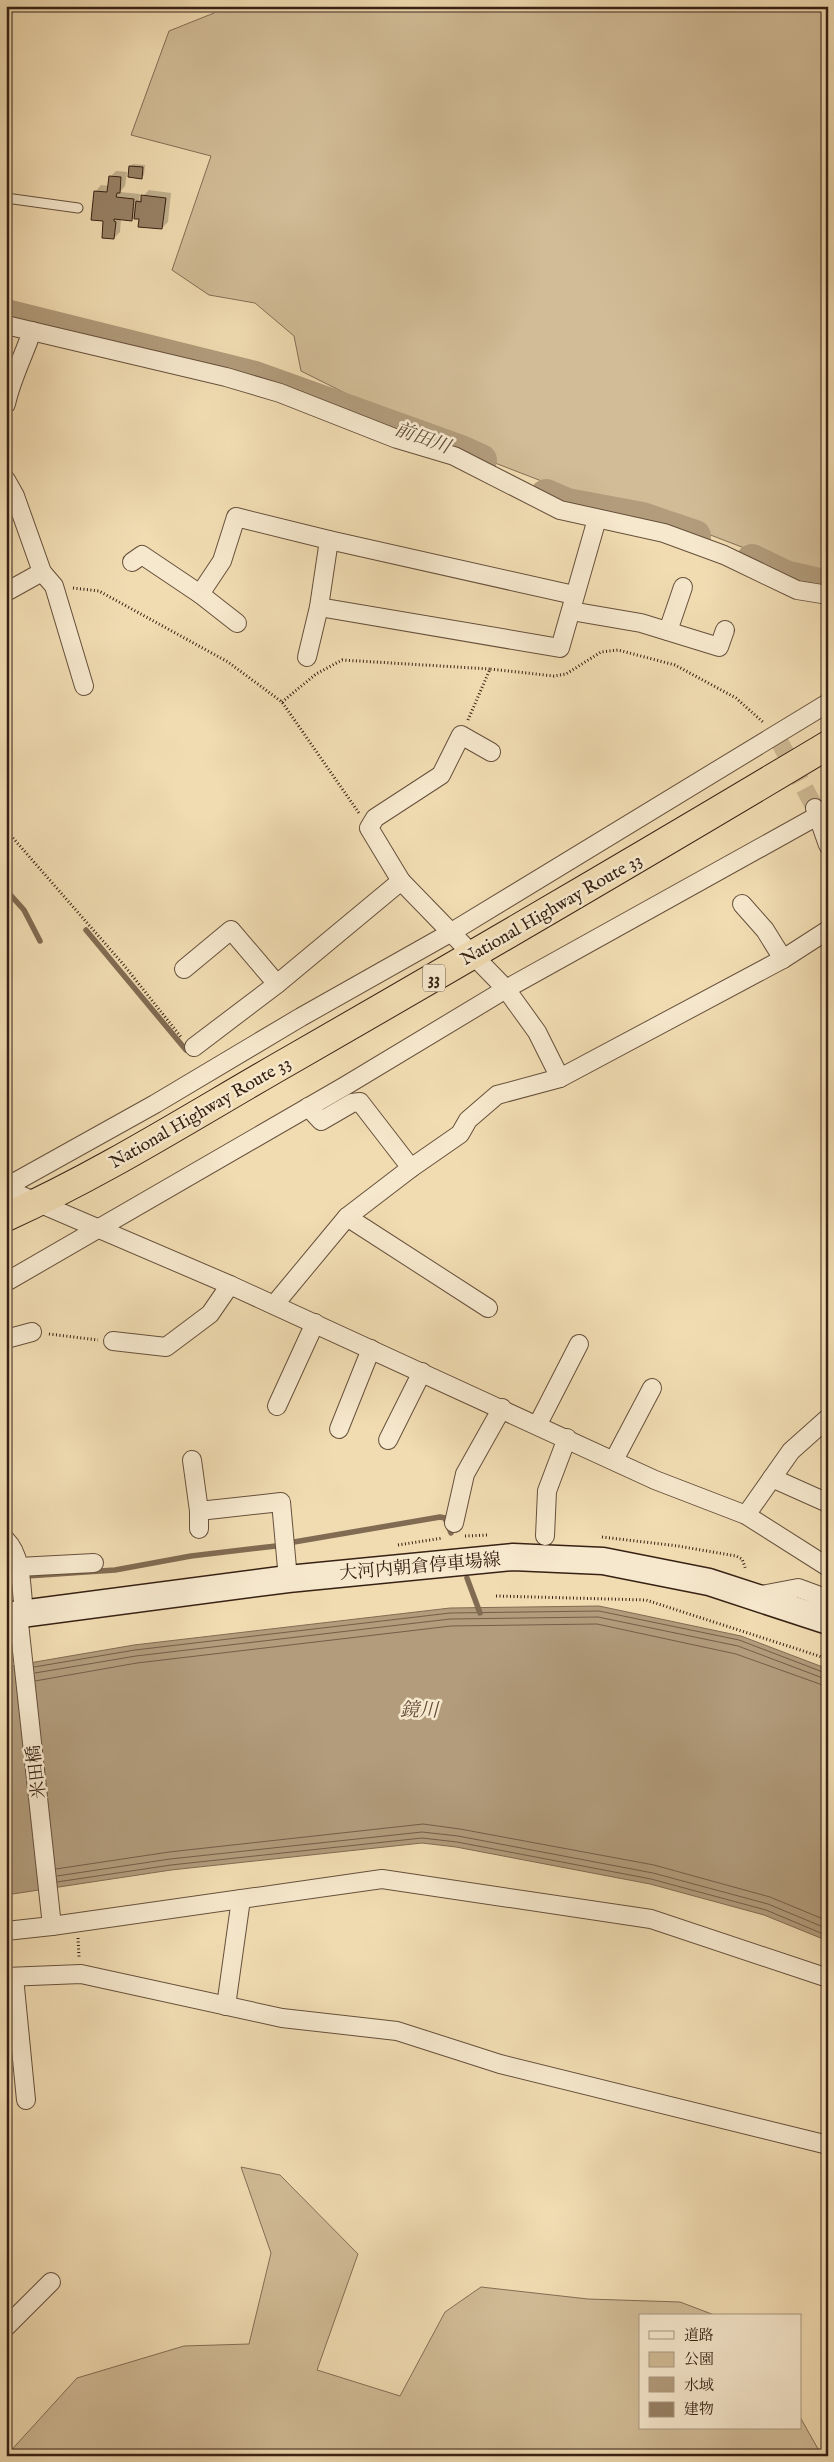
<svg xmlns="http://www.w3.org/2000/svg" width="834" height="2462" font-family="'IM FELL English','Noto Serif JP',serif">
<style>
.green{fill:#d1bc97;stroke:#846e56}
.water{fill:#b29c7c;stroke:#816b52}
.shadow{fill:#0003}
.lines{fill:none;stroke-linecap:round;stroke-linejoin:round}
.shore{stroke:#745e48;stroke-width:1}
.stream{stroke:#816b52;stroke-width:5.5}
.river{stroke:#b29c7c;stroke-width:32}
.building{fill:#988266;stroke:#372114}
.street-tunnel{stroke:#ccb792;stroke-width:18;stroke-dasharray:18 9;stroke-linecap:butt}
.lane-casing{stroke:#66503c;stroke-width:11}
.street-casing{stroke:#66503c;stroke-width:20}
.secondary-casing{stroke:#372114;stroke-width:29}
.highway-casing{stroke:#372114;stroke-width:30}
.path{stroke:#372114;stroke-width:3;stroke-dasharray:1 2.5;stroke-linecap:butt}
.lane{stroke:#f6e8cd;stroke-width:9}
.street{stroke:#f6e8cd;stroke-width:18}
.secondary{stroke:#f6e8cd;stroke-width:26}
.highway{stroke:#f1dcb2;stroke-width:28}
.labels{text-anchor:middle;stroke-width:5;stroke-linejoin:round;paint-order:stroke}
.shield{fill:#f6e8cd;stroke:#705d4c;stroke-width:1}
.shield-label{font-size:16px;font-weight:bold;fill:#372114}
.street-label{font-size:18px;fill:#372114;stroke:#f6e8cd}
.water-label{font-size:19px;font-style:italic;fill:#624c38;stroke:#f6e8cd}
</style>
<rect width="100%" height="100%" fill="#f1dcb2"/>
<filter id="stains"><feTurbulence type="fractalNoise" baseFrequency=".004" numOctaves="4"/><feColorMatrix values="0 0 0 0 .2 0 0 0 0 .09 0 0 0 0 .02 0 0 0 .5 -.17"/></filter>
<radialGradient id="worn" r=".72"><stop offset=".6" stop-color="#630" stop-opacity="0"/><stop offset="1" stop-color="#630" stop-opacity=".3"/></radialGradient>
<!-- green -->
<g class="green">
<path d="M222 6H828V582L791 574 760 554 648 511 601 504 495 463 433 437 301 371 294 336 255 303 209 295 172 270 211 156 131 135 169 31 214 13Z"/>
<path d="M241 2167 280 2175 358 2254 317 2370 400 2396 445 2312 481 2287 588 2299 680 2302 717 2316H640V2428H800V2417L822 2456H6L77 2378 184 2346 249 2344 271 2253Z"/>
</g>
<!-- water -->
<path class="water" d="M599 1606 741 1636 828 1669V1941L764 1915 650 1884 456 1847 422 1843 171 1870 6 1895V1667L134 1645 450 1608Z"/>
<!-- shadow -->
<g class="shadow">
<path d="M133 164 145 165 144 175 141 178 130 166Z"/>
<path d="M116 171 127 172 125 186 120 192 140 194 139 200 149 190 171 193 168 222 162 228 140 218H121L120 232 114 238 96 191 101 185 109 186 110 177Z"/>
</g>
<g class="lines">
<!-- shore -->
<g class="shore">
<path d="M34 1667 135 1650 450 1613 599 1611 739 1640 828 1674"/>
<path d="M35 1673 136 1656 450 1619 598 1617 738 1646 828 1680"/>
<path d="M35 1681 137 1663 451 1626 597 1624 736 1654 828 1687"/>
<path d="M56 1869 169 1852 423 1824 460 1829 654 1865 770 1897 828 1921"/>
<path d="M57 1876 170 1859 422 1832 458 1836 653 1873 768 1904 828 1929"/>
<path d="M57 1882 171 1865 422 1838 457 1842 651 1879 766 1910 828 1936"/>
</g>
<!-- stream -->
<g class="stream">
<path d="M6 890 24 910 40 941"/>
<path d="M86 930 186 1050"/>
<path d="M294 1542 440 1517 445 1518 451 1533"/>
<path d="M27 1576 115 1570 191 1556 276 1546"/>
<path d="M6 1577H8"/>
<path d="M467 1578 480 1613"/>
</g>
<!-- river -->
<g class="river">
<path d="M6 315 255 377 461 451 481 460"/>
<path d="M546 495 567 504 642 518 695 536"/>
<path d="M752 560 785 576 828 586"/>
</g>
</g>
<!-- building -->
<g class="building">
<path d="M129 166 143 167 142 179 128 177Z"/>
<path d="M109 176 121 177 120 193H117L116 197 134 199 132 221 114 219V221L116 222 114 239 102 238 103 221 91 220 94 191 107 192Z"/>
<path d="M141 195 166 198 162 229 138 227 139 219H134L136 201 141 202Z"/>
</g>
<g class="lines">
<!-- street-tunnel -->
<path class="street-tunnel" d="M779 741 815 808"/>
<defs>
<path id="lane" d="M6 198 78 208"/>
<g id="street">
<path d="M6 325 226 377 280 393 397 439 454 456 560 510 664 533 724 555 797 590 828 595"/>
<path d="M6 404C11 380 24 355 32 331"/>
<path d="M6 480 15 496 42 572 54 586 84 686"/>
<path d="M132 562 142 555 200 594 237 623"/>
<path d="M6 592 42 572"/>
<path d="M200 594 222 561 236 517 329 540"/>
<path d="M574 595 329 540 319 607 560 648 597 519"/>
<path d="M571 611 641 623 719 647 725 630"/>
<path d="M668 631 683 587"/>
<path d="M307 657 319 607"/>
<path d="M815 808 828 845"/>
<path d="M401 881 369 828 375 818 441 775 461 735 491 752"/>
<path d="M742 904 765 930 783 959"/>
<path d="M184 969 231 930 277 984"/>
<path d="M194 1047 277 984 401 881 506 989 537 1032 560 1078"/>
<path d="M308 1107 321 1121 352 1103 360 1102 411 1168"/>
<path d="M6 1187 155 1104 301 1017 450 933 828 703"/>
<path d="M6 1189 230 1285 655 1480 746 1515 828 1567"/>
<path d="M347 1217 488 1308"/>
<path d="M6 1282 345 1086 506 989 828 810"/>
<path d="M274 1305 347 1217 411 1168 460 1134 468 1120 497 1095 560 1078 783 959 828 930"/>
<path d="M6 1339 32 1332"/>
<path d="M113 1341 166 1347 210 1314 230 1285"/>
<path d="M277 1406 315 1323"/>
<path d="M538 1424 579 1344"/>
<path d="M339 1429 371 1349"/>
<path d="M388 1440 422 1372"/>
<path d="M192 1460 199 1511V1529"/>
<path d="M614 1460 652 1388"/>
<path d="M772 1478 828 1503"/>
<path d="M199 1511 281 1502 288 1579"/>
<path d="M746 1515 791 1451 828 1418"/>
<path d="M454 1523 465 1474 502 1408"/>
<path d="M545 1536 547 1491 567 1438"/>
<path d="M6 1540C23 1557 21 1591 24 1613"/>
<path d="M18 1567 94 1563"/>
<path d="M756 1596 798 1588 828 1599"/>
<path d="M129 1915 52 1926 382 1879 651 1919 828 1978"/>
<path d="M6 1931 52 1926 18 1614"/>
<path d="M6 1977 81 1974 282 2018 397 2031 500 2064 828 2145"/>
<path d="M14 1977 26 2100"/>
<path d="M226 2006 241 1899"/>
<path d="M6 2327 51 2282"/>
</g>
<path id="secondary" d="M6 1616 288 1579 513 1557 603 1561 709 1582 828 1621"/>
<path id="highway" d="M6 1217C106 1172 199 1112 294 1058 473 955 651 851 828 745"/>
</defs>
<!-- lane casing -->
<use href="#lane" class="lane-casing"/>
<!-- street casing -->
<use href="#street" class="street-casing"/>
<!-- secondary casing -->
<use href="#secondary" class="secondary-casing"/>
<!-- highway casing -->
<use href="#highway" class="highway-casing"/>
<!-- path -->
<g class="path">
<path d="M73 588 99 591 228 662 282 702 359 813"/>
<path d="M282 702 316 674 342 660 490 669"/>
<path d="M468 720 490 669 554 676 566 674 601 652 618 650 675 665 736 698 764 723"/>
<path d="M6 830 123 964 181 1037"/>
<path d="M49 1334 98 1340"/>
<path d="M465 1536 488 1535"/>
<path d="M602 1537 678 1546 736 1556 742 1559 746 1570"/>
<path d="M398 1545 443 1538"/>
<path d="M496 1596 646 1600 828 1659"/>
<path d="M78 1938 79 1957"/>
</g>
<!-- lane -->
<use href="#lane" class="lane"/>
<!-- street -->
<use href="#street" class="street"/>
<!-- secondary -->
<use href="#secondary" class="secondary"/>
<!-- highway -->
<use href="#highway" class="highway"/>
</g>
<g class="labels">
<!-- shield labels -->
<rect class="shield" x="423" y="964.5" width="22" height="27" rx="4"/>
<g class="shield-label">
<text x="434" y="984">33</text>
</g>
<!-- street labels -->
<g class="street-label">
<text transform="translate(551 909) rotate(-30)" y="6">National Highway Route 33</text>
<text transform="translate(200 1112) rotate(-30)" y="6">National Highway Route 33</text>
<text transform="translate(420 1566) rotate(-5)" y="6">大河内朝倉停車場線</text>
<text transform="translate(36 1772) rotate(-97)" y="6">米田橋</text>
</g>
<!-- water labels -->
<g class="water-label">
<text transform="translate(423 437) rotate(20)" y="7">前田川</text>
<text transform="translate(419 1709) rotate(1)" y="7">鏡川</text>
</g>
</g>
<!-- margin -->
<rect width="834" height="2462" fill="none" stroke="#f1dcb2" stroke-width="25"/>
<rect x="8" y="8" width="819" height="2447" fill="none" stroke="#372114" stroke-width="2.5"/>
<rect x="12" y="12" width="809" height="2437" fill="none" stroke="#372114"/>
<!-- legend -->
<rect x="639" y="2314" width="162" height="115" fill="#f6e8cd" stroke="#aa9883"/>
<rect x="649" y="2331" width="25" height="8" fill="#f6e8cd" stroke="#aa9883"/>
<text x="684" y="2340" font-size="15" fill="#372114">道路</text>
<rect x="649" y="2352" width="25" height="15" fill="#d1bc97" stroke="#aa9883"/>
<text x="684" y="2364" font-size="15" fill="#372114">公園</text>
<rect x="649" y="2377" width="25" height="15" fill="#b29c7c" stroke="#aa9883"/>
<text x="684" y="2390" font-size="15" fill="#372114">水域</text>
<rect x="649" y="2402" width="25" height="15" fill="#988266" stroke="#aa9883"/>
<text x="684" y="2414" font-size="15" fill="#372114">建物</text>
<rect width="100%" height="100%" filter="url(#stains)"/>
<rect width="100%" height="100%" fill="url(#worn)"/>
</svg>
